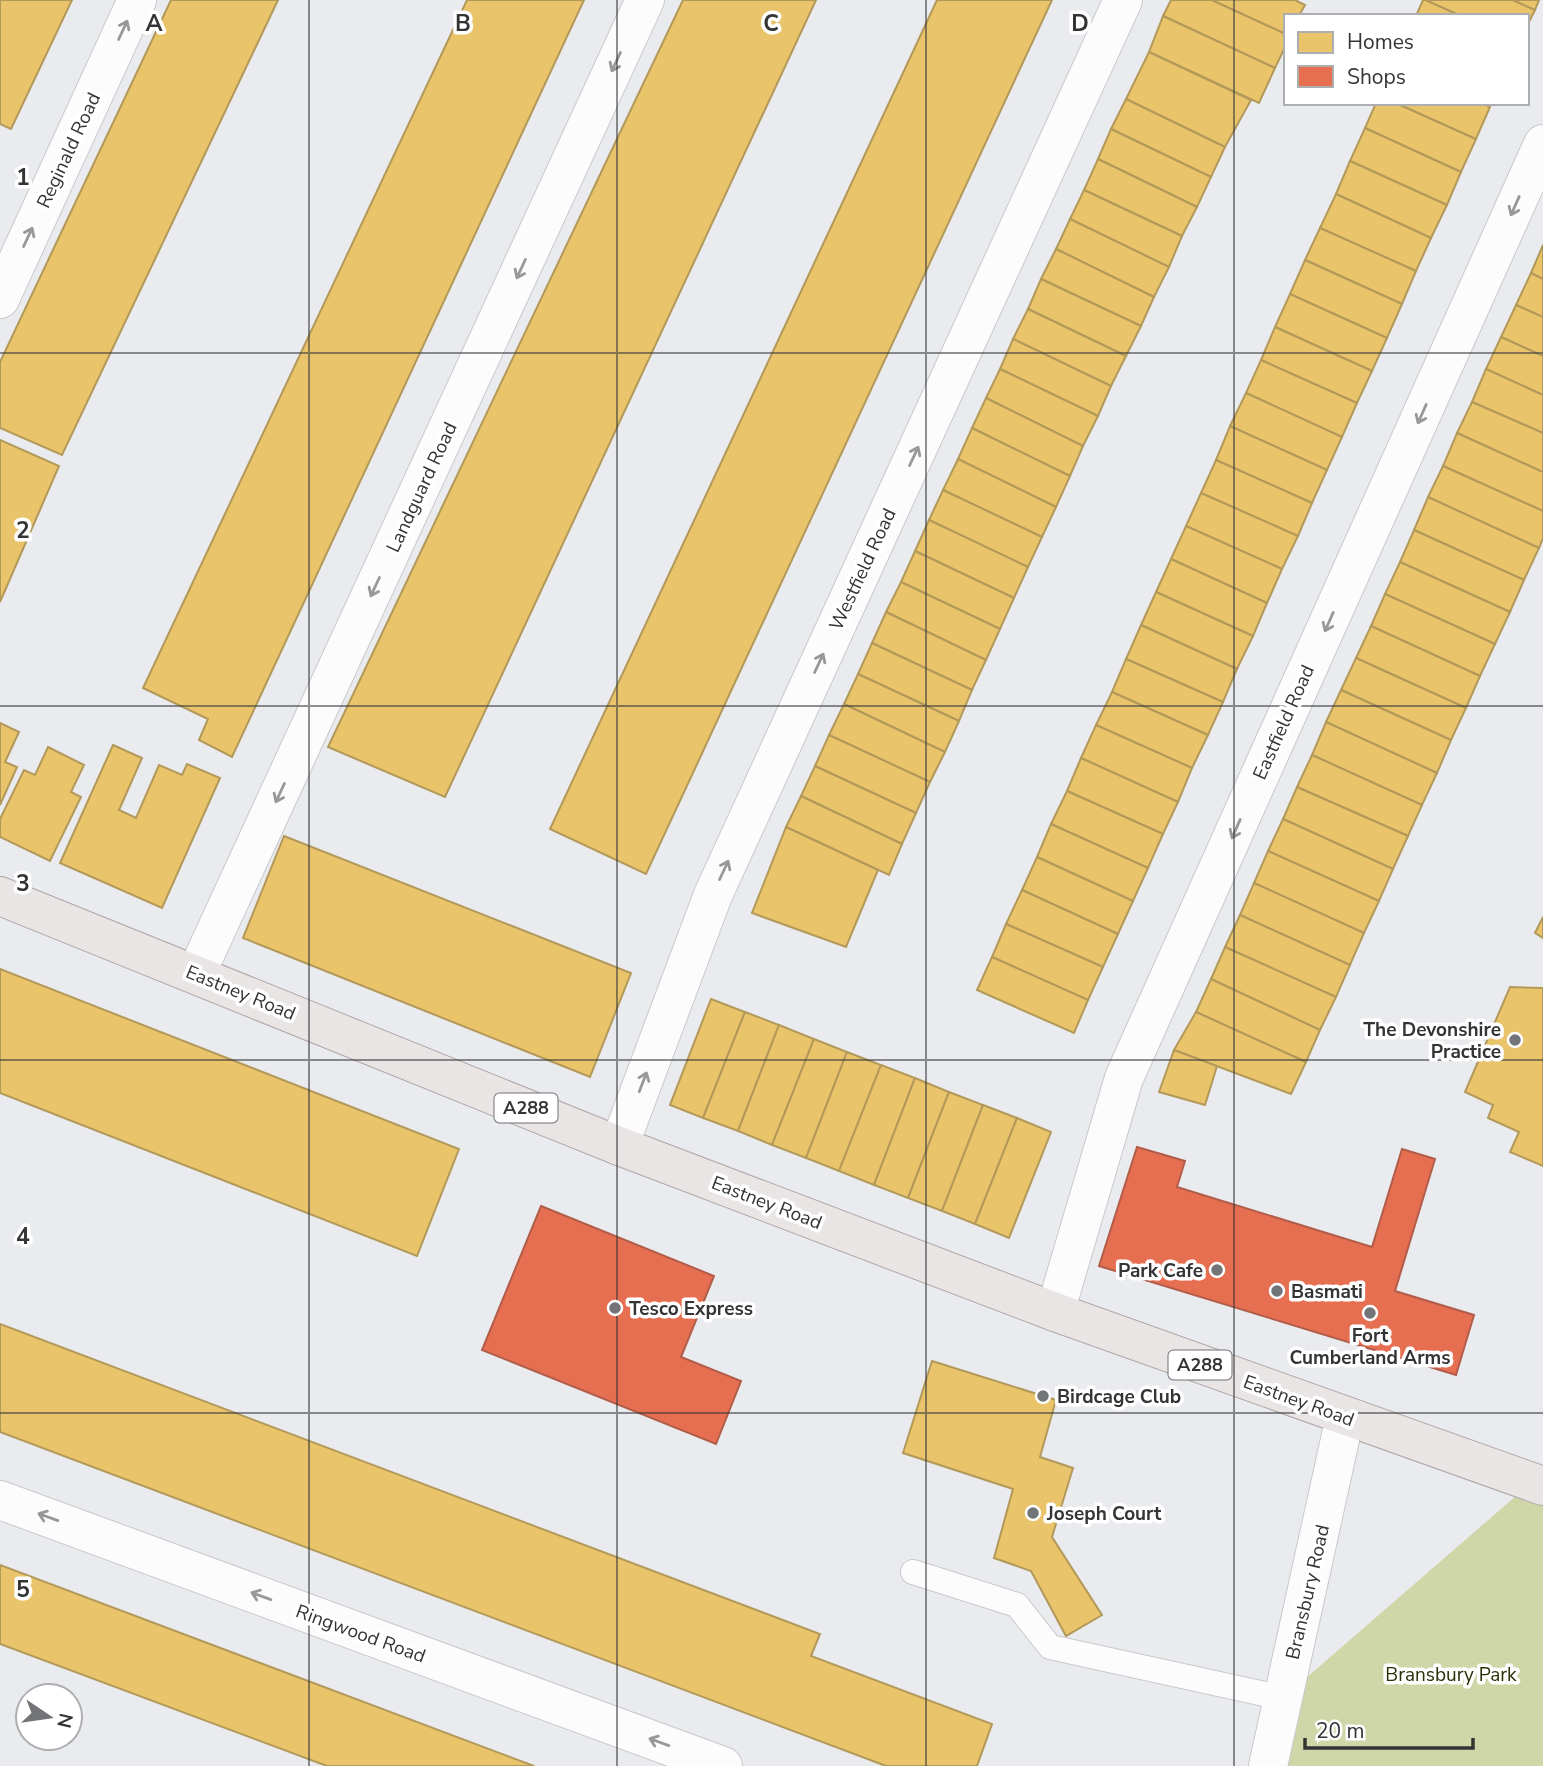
<svg xmlns="http://www.w3.org/2000/svg" width="1543" height="1766" font-family="'Nunito Sans',sans-serif">
<style>
.green{fill:#cfd6a8}
.homes{fill:#e9c46a;stroke:#b2995a;stroke-width:2}
.shops{fill:#e76f51;stroke:#b15d49;stroke-width:2}
.lines{fill:none;stroke-linecap:round;stroke-linejoin:round}
.lane-casing{stroke:#c8c9cb;stroke-width:26}
.street-casing{stroke:#c8c9cb;stroke-width:40}
.secondary-casing{stroke:#c8c9cb;stroke-width:40}
.primary-casing{stroke:#afa6a8;stroke-width:40}
.lane{stroke:#fcfcfd;stroke-width:24}
.street{stroke:#fcfcfd;stroke-width:38}
.secondary{stroke:#fcfcfd;stroke-width:38}
.primary{stroke:#eae5e5;stroke-width:38}
.oneway{stroke:#98989a}
.grid{fill:none;stroke:#333436;stroke-width:2;stroke-opacity:0.55}
.poi-dot{fill:#737477;stroke:#fff;stroke-width:2.5}
.labels{text-anchor:middle;stroke-width:7;stroke-linejoin:round;paint-order:stroke}
.shield{fill:#fff;stroke:#707172;stroke-width:2}
.shield-label{font-size:18px;font-weight:bold;fill:#333436}
.street-label{font-size:19px;fill:#333436;stroke:#fff}
.poi-label{font-size:19px;font-weight:bold;fill:#333436;stroke:#fff;text-anchor:start}
.park-label{font-size:19px;fill:#2a2f08;stroke:#fff}
.grid-label{font-size:23px;text-anchor:middle;font-weight:bold;fill:#333436;stroke:#fff;stroke-width:7;stroke-linejoin:round;paint-order:stroke}
</style>
<rect width="100%" height="100%" fill="#eaebef"/>
<!-- green -->
<path class="green" d="M1532 1482 1543 1486V1766H1268L1283 1698Z"/>
<!-- homes -->
<g class="homes">
<path d="M0 0H72L11 129 0 124Z"/>
<path d="M171 0H278L62 455 0 428V362Z"/>
<path d="M467 0H584L232 757 199 740 208 719 143 688Z"/>
<path d="M683 0H816L445 797 328 747Z"/>
<path d="M937 0H1052L646 874 550 829Z"/>
<path d="M1171 0H1212L1286 34V45L1275 68 1163 16Z"/>
<path d="M1212 0H1295L1305 5 1299 16H1286V34Z"/>
<path d="M1423 0H1426L1461 16H1416Z"/>
<path d="M1426 0H1513L1535 10 1527 26V16H1461Z"/>
<path d="M1513 0H1539L1535 10Z"/>
<path d="M1163 16 1275 68 1259 103 1149 52Z"/>
<path d="M1149 52 1251 100 1225 147 1126 99Z"/>
<path d="M1126 99 1225 147 1211 177 1111 129Z"/>
<path d="M1376 103H1396L1476 139 1461 172 1365 128Z"/>
<path d="M1396 103H1482L1490 107 1476 139Z"/>
<path d="M1365 128 1461 172 1447 205 1350 161Z"/>
<path d="M1111 129 1211 177 1197 207 1098 159Z"/>
<path d="M1098 159 1197 207 1182 236 1084 190Z"/>
<path d="M1350 161 1447 205 1431 238 1336 194Z"/>
<path d="M1084 190 1182 236 1169 267 1070 219Z"/>
<path d="M1336 194 1431 238 1416 271 1320 228Z"/>
<path d="M1070 219 1169 267 1154 297 1056 249Z"/>
<path d="M1320 228 1416 271 1402 304 1305 260Z"/>
<path d="M1543 245V279L1531 273Z"/>
<path d="M1056 249 1154 297 1141 326 1041 279Z"/>
<path d="M1305 260 1402 304 1387 338 1290 294Z"/>
<path d="M1531 273 1543 279V317L1516 305Z"/>
<path d="M1041 279 1141 326 1126 356 1028 309Z"/>
<path d="M1290 294 1387 338 1372 371 1275 327Z"/>
<path d="M1516 305 1543 317V356L1501 337Z"/>
<path d="M1028 309 1126 356 1111 386 1013 339Z"/>
<path d="M1275 327 1372 371 1357 403 1261 360Z"/>
<path d="M1501 337 1543 356V395L1486 369Z"/>
<path d="M1013 339 1111 386 1098 416 1000 369Z"/>
<path d="M1261 360 1357 403 1342 437 1246 393Z"/>
<path d="M1000 369 1098 416 1083 446 986 398Z"/>
<path d="M1486 369 1543 395V433L1472 402Z"/>
<path d="M1246 393 1342 437 1327 470 1230 426Z"/>
<path d="M986 398 1083 446 1070 476 972 428Z"/>
<path d="M1472 402 1543 433V472L1457 433Z"/>
<path d="M1230 426 1327 470 1312 503 1216 460Z"/>
<path d="M972 428 1070 476 1056 507 958 459Z"/>
<path d="M1457 433 1543 472V511L1443 466Z"/>
<path d="M0 440 59 466 0 602Z"/>
<path d="M958 459 1056 507 1042 537 943 490Z"/>
<path d="M1216 460 1312 503 1298 536 1201 493Z"/>
<path d="M1443 466 1543 511V538L1539 548 1428 497Z"/>
<path d="M943 490 1042 537 1028 567 929 520Z"/>
<path d="M1201 493 1298 536 1282 569 1186 526Z"/>
<path d="M1428 497 1539 548 1524 580 1414 530Z"/>
<path d="M929 520 1028 567 1014 598 915 551Z"/>
<path d="M1186 526 1282 569 1267 603 1171 559Z"/>
<path d="M1414 530 1524 580 1510 612 1400 562Z"/>
<path d="M915 551 1014 598 1000 629 901 582Z"/>
<path d="M1171 559 1267 603 1253 636 1156 592Z"/>
<path d="M1400 562 1510 612 1495 644 1385 594Z"/>
<path d="M901 582 1000 629 986 660 886 612Z"/>
<path d="M1156 592 1253 636 1237 669 1141 625Z"/>
<path d="M1385 594 1495 644 1480 676 1371 626Z"/>
<path d="M886 612 986 660 972 690 872 643Z"/>
<path d="M1141 625 1237 669 1223 702 1126 659Z"/>
<path d="M1371 626 1480 676 1466 708 1356 658Z"/>
<path d="M872 643 972 690 959 721 858 674Z"/>
<path d="M1356 658 1466 708 1451 740 1341 690Z"/>
<path d="M1126 659 1223 702 1208 735 1112 692Z"/>
<path d="M858 674 959 721 945 752 844 704Z"/>
<path d="M1341 690 1451 740 1437 773 1326 722Z"/>
<path d="M1112 692 1208 735 1192 768 1096 725Z"/>
<path d="M844 704 945 752 930 782 829 735Z"/>
<path d="M1326 722 1437 773 1422 805 1312 755Z"/>
<path d="M0 723 19 732 5 762 17 767 0 805Z"/>
<path d="M1096 725 1192 768 1178 802 1081 758Z"/>
<path d="M829 735 930 782 916 813 815 766Z"/>
<path d="M113 745 142 758 119 810 136 818 159 765 182 775 187 764 220 778 162 908 60 863Z"/>
<path d="M48 747 84 765 71 792 81 797 50 861 0 837V819L24 770 35 775Z"/>
<path d="M1312 755 1422 805 1408 836 1297 787Z"/>
<path d="M1081 758 1178 802 1163 834 1067 791Z"/>
<path d="M815 766 916 813 902 844 801 796Z"/>
<path d="M1297 787 1408 836 1393 869 1283 819Z"/>
<path d="M1067 791 1163 834 1148 868 1051 824Z"/>
<path d="M801 796 902 844 889 875 786 827Z"/>
<path d="M1283 819 1393 869 1379 901 1268 851Z"/>
<path d="M1051 824 1148 868 1133 901 1037 857Z"/>
<path d="M786 827 878 870 846 947 752 913Z"/>
<path d="M284 836 631 973 590 1077 243 938Z"/>
<path d="M1268 851 1379 901 1364 933 1254 883Z"/>
<path d="M1037 857 1133 901 1118 934 1022 890Z"/>
<path d="M1254 883 1364 933 1350 965 1240 915Z"/>
<path d="M1022 890 1118 934 1103 967 1006 924Z"/>
<path d="M1240 915 1350 965 1336 997 1225 947Z"/>
<path d="M1543 917V938L1535 933Z"/>
<path d="M1006 924 1103 967 1088 1000 992 957Z"/>
<path d="M1225 947 1336 997 1320 1030 1211 979Z"/>
<path d="M992 957 1088 1000 1074 1033 977 990Z"/>
<path d="M0 969 459 1149 417 1256 0 1093Z"/>
<path d="M1211 979 1320 1030 1306 1062 1196 1012Z"/>
<path d="M1510 987 1543 988V1166L1510 1152 1519 1132 1488 1118 1493 1105 1465 1092Z"/>
<path d="M711 999 745 1012 703 1118 670 1105Z"/>
<path d="M745 1012 779 1025 738 1131 703 1118Z"/>
<path d="M1196 1012 1306 1062 1291 1094 1174 1050Z"/>
<path d="M779 1025 814 1039 772 1145 738 1131Z"/>
<path d="M814 1039 847 1052 806 1158 772 1145Z"/>
<path d="M1174 1050 1217 1066 1205 1105 1159 1092Z"/>
<path d="M847 1052 881 1065 839 1171 806 1158Z"/>
<path d="M881 1065 915 1078 874 1185 839 1171Z"/>
<path d="M915 1078 949 1092 908 1198 874 1185Z"/>
<path d="M949 1092 983 1105 942 1211 908 1198Z"/>
<path d="M983 1105 1017 1118 975 1224 942 1211Z"/>
<path d="M1017 1118 1051 1132 1009 1238 975 1224Z"/>
<path d="M0 1324 820 1634 811 1656 992 1724 977 1766H886L0 1432Z"/>
<path d="M932 1361 1056 1400 1040 1457 1073 1468 1052 1537 1102 1615 1066 1636 1031 1571 994 1558 1013 1489 903 1453Z"/>
<path d="M0 1565 534 1766H327L0 1644Z"/>
</g>
<!-- shops -->
<g class="shops">
<path d="M1137 1147 1185 1161 1177 1187 1372 1247 1402 1149 1435 1159 1395 1291 1474 1315 1456 1375 1099 1266Z"/>
<path d="M541 1206 714 1276 681 1357 741 1381 716 1444 482 1350Z"/>
</g>
<g class="lines">
<defs>
<path id="lane" d="M913 1572 1017 1605 1050 1647 1283 1698"/>
<g id="street">
<path d="M0 299 137 0"/>
<path d="M196 974 645 0"/>
<path d="M619 1146 713 895 1123 0"/>
<path d="M1055 1312 1124 1078 1543 144"/>
<path d="M0 1500 723 1766"/>
</g>
<path id="secondary" d="M1268 1766 1345 1417"/>
<path id="primary" d="M0 896 619 1146 1055 1312 1543 1486"/>
</defs>
<!-- lane casing -->
<use href="#lane" class="lane-casing"/>
<!-- street casing -->
<use href="#street" class="street-casing"/>
<!-- secondary casing -->
<use href="#secondary" class="secondary-casing"/>
<!-- primary casing -->
<use href="#primary" class="primary-casing"/>
<!-- lane -->
<use href="#lane" class="lane"/>
<!-- street -->
<use href="#street" class="street"/>
<!-- secondary -->
<use href="#secondary" class="secondary"/>
<!-- primary -->
<use href="#primary" class="primary"/>
</g>
<!-- one-way arrows -->
<defs><path id="oneway-shaft" d="M-6 0H5M1.5-3L5.5 0L1.5 3" fill="none" stroke-width="1.6" stroke-linecap="round" stroke-linejoin="round" transform="scale(1.75)"/></defs>
<g class="oneway">
<use href="#oneway-shaft" transform="translate(123 30) rotate(-65)"/>
<use href="#oneway-shaft" transform="translate(616 62) rotate(115)"/>
<use href="#oneway-shaft" transform="translate(1515 206) rotate(114)"/>
<use href="#oneway-shaft" transform="translate(28 237) rotate(-65)"/>
<use href="#oneway-shaft" transform="translate(521 269) rotate(115)"/>
<use href="#oneway-shaft" transform="translate(1422 414) rotate(114)"/>
<use href="#oneway-shaft" transform="translate(914 456) rotate(-65)"/>
<use href="#oneway-shaft" transform="translate(375 587) rotate(115)"/>
<use href="#oneway-shaft" transform="translate(1329 622) rotate(114)"/>
<use href="#oneway-shaft" transform="translate(819 663) rotate(-65)"/>
<use href="#oneway-shaft" transform="translate(280 793) rotate(115)"/>
<use href="#oneway-shaft" transform="translate(1236 829) rotate(114)"/>
<use href="#oneway-shaft" transform="translate(724 870) rotate(-65)"/>
<use href="#oneway-shaft" transform="translate(643 1082) rotate(-69)"/>
<use href="#oneway-shaft" transform="translate(48 1517) rotate(-160)"/>
<use href="#oneway-shaft" transform="translate(261 1596) rotate(-160)"/>
<use href="#oneway-shaft" transform="translate(659 1742) rotate(-160)"/>
</g>
<!-- grid -->
<path class="grid" d="M309 0V1766M617 0V1766M926 0V1766M1234 0V1766M0 353H1543M0 706H1543M0 1060H1543M0 1413H1543"/>
<!-- markers -->
<g class="poi-dot">
<circle cx="1515" cy="1040" r="7"/>
<circle cx="1217" cy="1270" r="7"/>
<circle cx="1277" cy="1291" r="7"/>
<circle cx="615" cy="1308" r="7"/>
<circle cx="1370" cy="1313" r="7"/>
<circle cx="1043" cy="1396" r="7"/>
<circle cx="1033" cy="1513" r="7"/>
</g>
<g class="labels">
<!-- shield labels -->
<g class="shield">
<rect x="494.5" y="1093.5" width="63" height="29" rx="5"/>
<rect x="1168.5" y="1350.5" width="63" height="29" rx="5"/>
</g>
<g class="shield-label">
<text x="526" y="1114">A288</text>
<text x="1200" y="1371">A288</text>
</g>
<!-- street labels -->
<g class="street-label">
<text transform="translate(68 150) rotate(-65)" y="7">Reginald Road</text>
<text transform="translate(421 487) rotate(-65)" y="7">Landguard Road</text>
<text transform="translate(862 569) rotate(-65)" y="7">Westfield Road</text>
<text transform="translate(1283 722) rotate(-66)" y="7">Eastfield Road</text>
<text transform="translate(241 992) rotate(22)" y="7">Eastney Road</text>
<text transform="translate(767 1202) rotate(21)" y="7">Eastney Road</text>
<text transform="translate(1299 1400) rotate(20)" y="7">Eastney Road</text>
<text transform="translate(1307 1592) rotate(-77)" y="7">Bransbury Road</text>
<text transform="translate(361 1633) rotate(20)" y="7">Ringwood Road</text>
</g>
<!-- poi labels -->
<g class="poi-label">
<text x="1501" y="1036" text-anchor="end">The Devonshire<tspan x="1501" dy="22">Practice</tspan></text>
<text x="1203" y="1277" text-anchor="end">Park Cafe</text>
<text x="1291" y="1298">Basmati</text>
<text x="629" y="1315">Tesco Express</text>
<text x="1370" y="1342" text-anchor="middle">Fort<tspan x="1370" dy="22">Cumberland Arms</tspan></text>
<text x="1057" y="1403">Birdcage Club</text>
<text x="1047" y="1520">Joseph Court</text>
</g>
<!-- park labels -->
<g class="park-label">
<text x="1451" y="1681">Bransbury Park</text>
</g>
</g>
<g class="grid-label">
<text x="154" y="31">A</text>
<text x="463" y="31">B</text>
<text x="771" y="31">C</text>
<text x="1080" y="31">D</text>
<text x="23" y="185">1</text>
<text x="23" y="538">2</text>
<text x="23" y="891">3</text>
<text x="23" y="1244">4</text>
<text x="23" y="1597">5</text>
</g>
<!-- legend -->
<rect x="1284" y="14" width="245" height="91" fill="#ffffff" stroke="#adaeaf" stroke-width="2"/>
<rect x="1298" y="32" width="35" height="21" fill="#e9c46a" stroke="#adaeaf" stroke-width="2"/>
<text x="1347" y="49" font-size="21" fill="#333436">Homes</text>
<rect x="1298" y="66" width="35" height="21" fill="#e76f51" stroke="#adaeaf" stroke-width="2"/>
<text x="1347" y="84" font-size="21" fill="#333436">Shops</text>
<!-- north arrow -->
<g transform="translate(49 1717) rotate(103)"><circle r="33" fill="#ffffff" stroke="#adaeaf" stroke-width="2"/>
<path d="M0-5L12 26L0 18L-12 26Z" fill="#737477"/>
<text y="-10" font-size="19" font-weight="bold" text-anchor="middle" fill="#333436">N</text>
</g>
<!-- scale -->
<path d="M1305 1738v10h168v-10" fill="none" stroke="#333436" stroke-width="3.5"/>
<text x="1316" y="1738" font-size="21" fill="#333436" stroke="#ffffff" stroke-width="5" paint-order="stroke">20 m</text>
</svg>
